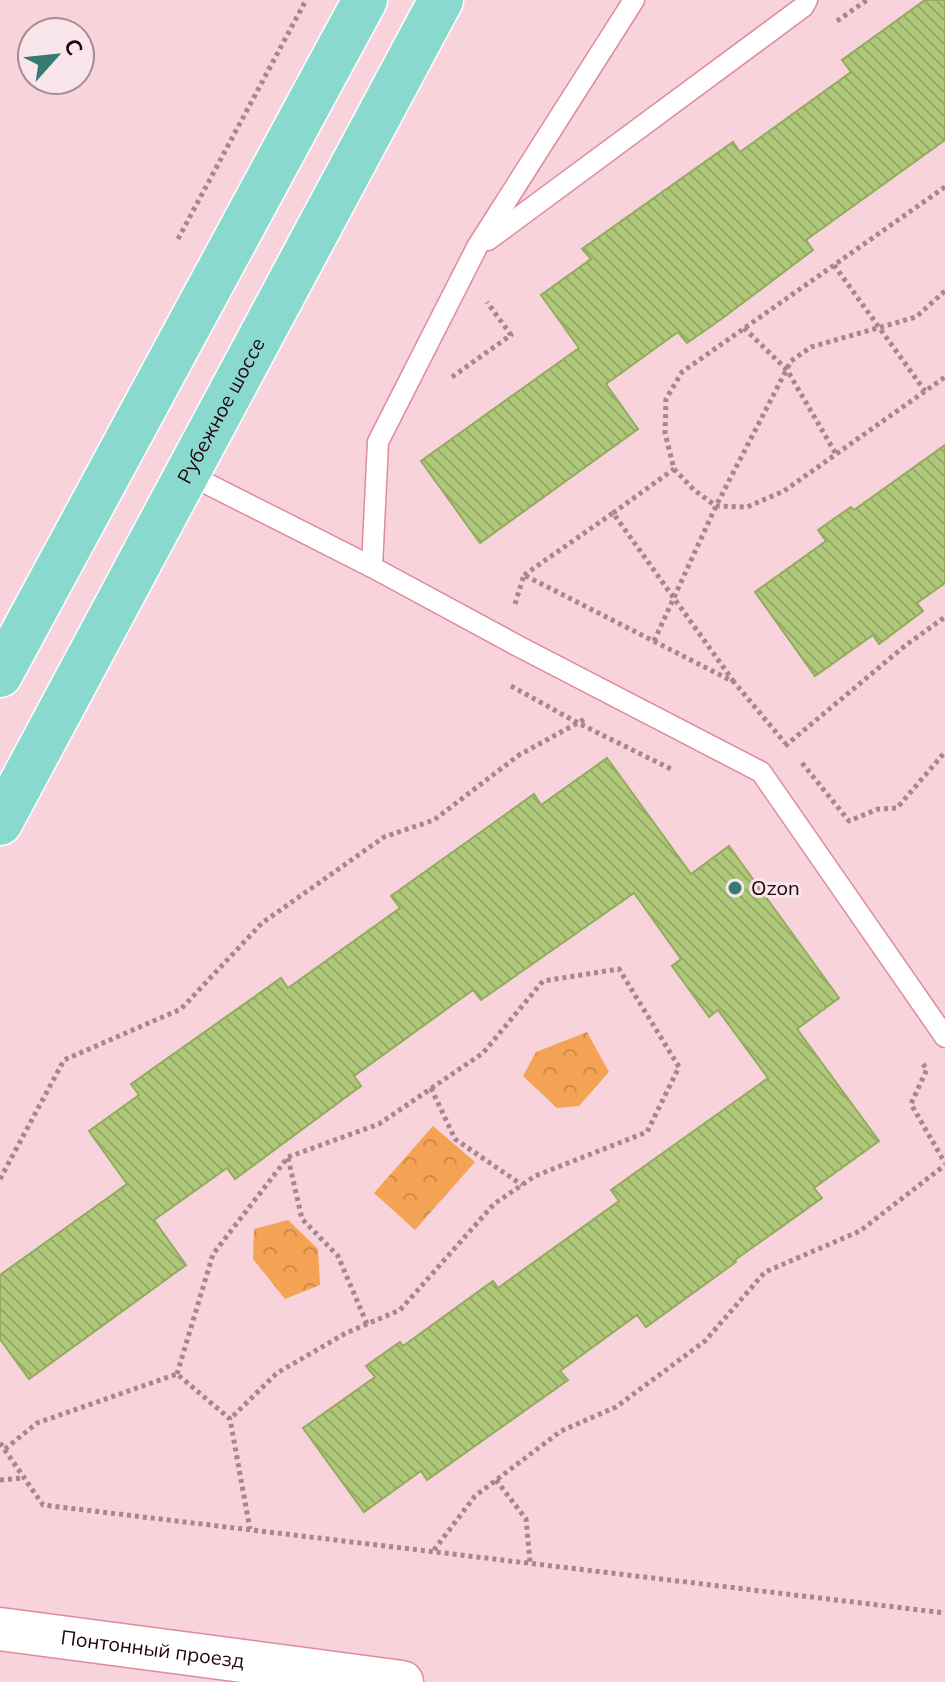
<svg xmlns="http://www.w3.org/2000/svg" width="945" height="1682" font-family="Mulish,sans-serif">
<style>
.park{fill:url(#park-crowns)}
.building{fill:url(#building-back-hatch);stroke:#93ab5e;stroke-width:2}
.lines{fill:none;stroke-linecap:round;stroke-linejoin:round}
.lane-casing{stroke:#de8aa0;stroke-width:23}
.street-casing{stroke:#de8aa0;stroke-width:45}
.primary-casing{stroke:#fff;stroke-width:47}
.path{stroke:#a8868f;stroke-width:5;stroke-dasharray:4 4;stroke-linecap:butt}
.lane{stroke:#fff;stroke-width:20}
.street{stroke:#fff;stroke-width:42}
.primary{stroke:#89d9cf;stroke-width:44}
.poi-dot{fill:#357b72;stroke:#f9e6ea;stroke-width:3}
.labels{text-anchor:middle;stroke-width:6;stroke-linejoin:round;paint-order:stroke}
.street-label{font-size:20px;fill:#21040d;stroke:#f9e6ea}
.poi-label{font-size:20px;fill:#21040d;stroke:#f9e6ea;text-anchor:start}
</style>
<defs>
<pattern id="park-crowns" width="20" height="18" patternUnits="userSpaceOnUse" patternTransform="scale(2)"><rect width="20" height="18" fill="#f4a354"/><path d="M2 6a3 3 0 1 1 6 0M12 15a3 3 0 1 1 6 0" fill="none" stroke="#d18b48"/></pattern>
<pattern id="building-back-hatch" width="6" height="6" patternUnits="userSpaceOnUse" patternTransform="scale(2)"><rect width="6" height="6" fill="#afc87a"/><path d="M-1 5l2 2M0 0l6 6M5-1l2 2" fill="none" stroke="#96aa68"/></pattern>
</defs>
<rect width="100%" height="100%" fill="#f8d3dc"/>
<!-- park -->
<g class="park">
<path d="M587 1032 609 1072 579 1106 557 1108 523 1076 536 1052Z"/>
<path d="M433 1126 475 1162 415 1230 374 1193Z"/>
<path d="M288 1220 318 1249 320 1285 285 1299 253 1259 254 1229Z"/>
</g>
<!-- building -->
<g class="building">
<path d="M925 0H945V140L806 240 813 250 720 320 687 343 678 332 606 384 638 429 480 543 421 461 579 348 541 295 591 259 582 249 733 142 740 152 851 72 842 60Z"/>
<path d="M945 445V583L917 603 923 611 879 644 873 635 815 676 755 592 826 541 818 530 851 507 854 510Z"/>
<path d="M607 758 691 874 729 846 839 998 797 1029 879 1141 814 1188 822 1198 735 1260 736 1262 646 1327 637 1315 560 1371 568 1380 427 1480 421 1471 364 1512 303 1428 375 1377 366 1366 400 1342 403 1346 493 1281 498 1288 619 1201 611 1190 768 1078 718 1010 709 1017 672 966 681 959 634 893 481 1000 473 990 354 1076 361 1086 235 1179 227 1168 154 1220 186 1265 29 1379 0 1339V1275L127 1184 89 1131 139 1095 131 1084 281 978 288 988 400 908 391 896 534 794 541 805Z"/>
</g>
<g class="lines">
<defs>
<g id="lane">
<path d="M488 240 803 7 807 0"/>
<path d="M188 474 372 567 518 646 761 772 945 1037"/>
<path d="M372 567 378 442 477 247 634 0"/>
</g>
<g id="street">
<path id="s1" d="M0 1629 402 1682"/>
</g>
<g id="primary">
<path d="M0 675 365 0"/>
<path id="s2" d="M0 823 441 0"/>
</g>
</defs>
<!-- lane casing -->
<use href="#lane" class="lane-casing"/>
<!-- street casing -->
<use href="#street" class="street-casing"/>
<!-- primary casing -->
<use href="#primary" class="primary-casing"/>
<!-- path -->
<g class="path">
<path d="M837 21 867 0"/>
<path d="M945 187 682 372 666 399 665 433 674 469 694 490 716 506 747 507 784 491 945 377"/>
<path d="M178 239 306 0"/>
<path d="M834 265 925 391"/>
<path d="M744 328 787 370 836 454"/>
<path d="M452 377 511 335 487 302"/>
<path d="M613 513 674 469"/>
<path d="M524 575 613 513 734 682"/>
<path d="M515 604 524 575 734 682 785 743"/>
<path d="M654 641 716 506 791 361 811 347 916 317 945 291"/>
<path d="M511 686 578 723 673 770"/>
<path d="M785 746 906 645 945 617"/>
<path d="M802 763 849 821 878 809 897 808 945 752"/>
<path d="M923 1064 927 1069 911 1104 945 1163"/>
<path d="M431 1088 455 1139 522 1185"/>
<path d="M288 1158 302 1219 338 1256 367 1324"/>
<path d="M0 1179 64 1060 181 1009 262 923 384 837 434 820 519 755 585 719"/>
<path d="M177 1374 213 1254 288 1157 379 1124 483 1053 543 981 619 969 679 1067 647 1132 535 1176 494 1204 400 1310 346 1333 277 1373 230 1419"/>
<path d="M0 1443 43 1505 945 1613"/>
<path d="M5 1449 37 1423 177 1374 230 1419 250 1529"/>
<path d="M0 1480 23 1478"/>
<path d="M496 1480 526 1519 530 1562"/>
<path d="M434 1550 475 1496 561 1431 616 1407 705 1341 765 1272 860 1231 945 1165"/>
</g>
<!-- lane -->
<use href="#lane" class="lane"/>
<!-- street -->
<use href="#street" class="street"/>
<!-- primary -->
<use href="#primary" class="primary"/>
</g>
<!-- markers -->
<circle class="poi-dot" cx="735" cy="888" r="8"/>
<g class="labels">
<!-- street labels -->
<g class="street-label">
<text dy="7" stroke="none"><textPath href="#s2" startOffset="468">Рубежное шоссе</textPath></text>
<text dy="7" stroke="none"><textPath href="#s1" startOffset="154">Понтонный проезд</textPath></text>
</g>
<!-- poi labels -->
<g class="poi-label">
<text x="751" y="895">Ozon</text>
</g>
</g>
<!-- north arrow -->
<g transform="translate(56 56) rotate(63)"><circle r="38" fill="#f9e6ea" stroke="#a38c92" stroke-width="2"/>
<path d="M0-6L14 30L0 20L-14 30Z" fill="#357b72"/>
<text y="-12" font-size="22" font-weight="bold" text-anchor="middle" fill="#21040d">С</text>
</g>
</svg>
